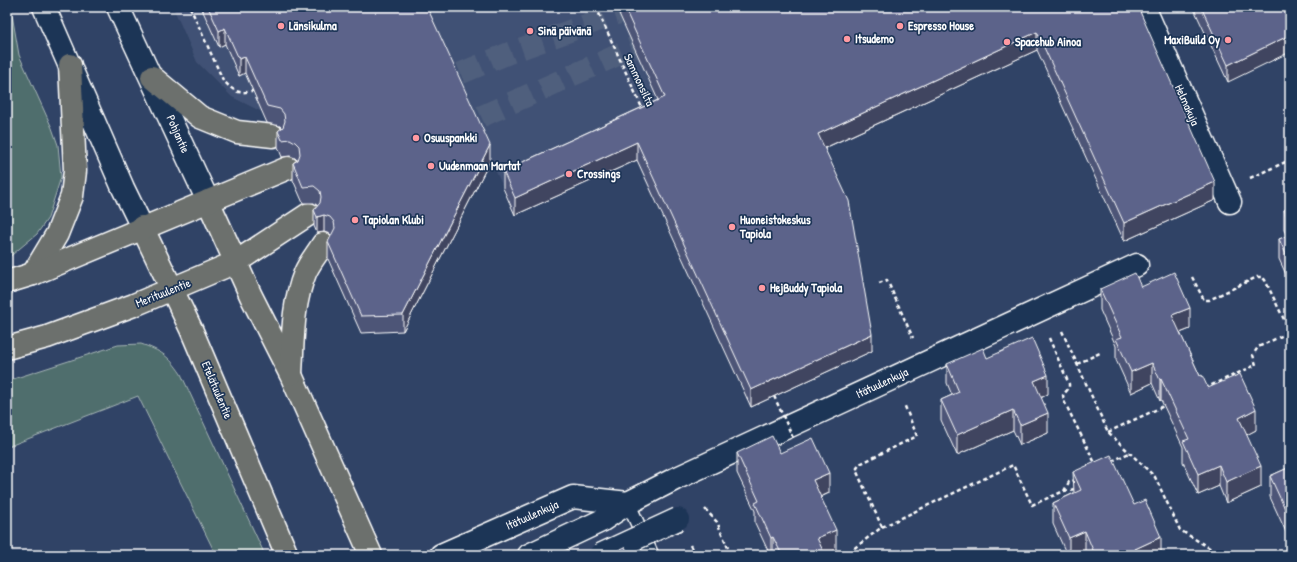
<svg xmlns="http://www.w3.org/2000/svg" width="1297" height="562" font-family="'Patrick Hand',sans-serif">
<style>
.built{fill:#415174}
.green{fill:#4f6e6d;stroke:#a7b6b6}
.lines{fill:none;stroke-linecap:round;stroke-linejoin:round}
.primary-tunnel{stroke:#4f5f7d;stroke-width:22;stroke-dasharray:22 11;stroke-linecap:butt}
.lane-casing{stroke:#fff;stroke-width:16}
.street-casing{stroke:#fff;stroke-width:25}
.secondary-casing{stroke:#fff;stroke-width:25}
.primary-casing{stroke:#fff;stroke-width:25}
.path{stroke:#fff;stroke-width:2.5;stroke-dasharray:4 3;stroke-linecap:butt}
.lane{stroke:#1d3557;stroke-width:13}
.street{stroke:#1d3557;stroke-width:22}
.secondary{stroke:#1d3557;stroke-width:22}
.primary{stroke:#6c706d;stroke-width:22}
.street-bridge-casing{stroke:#fff;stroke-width:25;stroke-linecap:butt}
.path-bridge{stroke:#fff;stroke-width:2.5;stroke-dasharray:4 3;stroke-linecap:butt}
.street-bridge{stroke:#1d3557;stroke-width:22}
.wall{fill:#4e5577;stroke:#fff}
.shaded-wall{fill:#404561;stroke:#fff}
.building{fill:#5b638a;stroke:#fff}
.poi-dot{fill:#ff9aa2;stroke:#1d3557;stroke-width:1.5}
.labels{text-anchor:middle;stroke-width:3.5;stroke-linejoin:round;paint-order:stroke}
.poi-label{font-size:12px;font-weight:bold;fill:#fff;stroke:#1d3557;text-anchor:start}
.street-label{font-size:12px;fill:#fff;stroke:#1d3557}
</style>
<rect width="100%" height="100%" fill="#304366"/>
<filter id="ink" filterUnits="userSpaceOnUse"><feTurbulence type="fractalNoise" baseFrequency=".025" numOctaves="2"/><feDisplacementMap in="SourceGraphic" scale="8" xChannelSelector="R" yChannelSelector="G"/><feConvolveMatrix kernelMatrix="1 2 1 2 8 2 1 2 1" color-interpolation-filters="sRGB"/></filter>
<g filter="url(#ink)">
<!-- built -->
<path class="built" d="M173 7H1140L1074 33 969 81 693 175 652 195 636 160 516 215 432 34 262 112 232 97 197 62Z"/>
<!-- green -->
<g class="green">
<path d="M11 9 19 55 52 128 58 145 61 177 48 218 37 234 7 259V11Z"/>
<path d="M141 344C161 351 169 356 181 374L265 555H216L138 396 7 447V381L118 345Z"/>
</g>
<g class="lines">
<!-- primary-tunnel -->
<g class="primary-tunnel">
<path d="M430 86 514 51 636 7"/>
<path d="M451 130 662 35"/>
</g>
<defs>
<path id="lane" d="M628 503 652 555"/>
<g id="street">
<path d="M1144 7 1230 202"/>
<path d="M441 555 573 497 628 503"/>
<path d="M529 555 601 521 628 503 675 479 1137 265"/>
</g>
<g id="secondary">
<path d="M44 7 123 188 142 227"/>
<path d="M118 7 208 201"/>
</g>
<g id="primary">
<path d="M152 77 200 117 237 132 273 136"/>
<path d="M208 201 251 296 291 375 371 555"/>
<path d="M142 227 191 329 287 555"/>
<path d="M33 274 57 234 72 196 75 171 70 65"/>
<path d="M7 282 33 274 288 168"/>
<path d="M7 348 47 337 134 305 236 262 309 214"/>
<path d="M291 374C293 340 292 305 305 273 309 263 317 254 323 244"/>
</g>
</defs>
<!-- lane casing -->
<use href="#lane" class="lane-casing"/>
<!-- street casing -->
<use href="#street" class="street-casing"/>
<!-- secondary casing -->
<use href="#secondary" class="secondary-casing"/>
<!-- primary casing -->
<use href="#primary" class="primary-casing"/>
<!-- path -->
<g class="path">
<path d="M190 7 223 80C234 92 239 95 255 90"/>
<path d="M596 7 643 110"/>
<path d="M1177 11 1185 7"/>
<path d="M1288 69 1290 68"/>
<path d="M1250 178 1290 160"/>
<path d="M1192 277 1204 300H1209L1257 277H1262L1265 280 1290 332"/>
<path d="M879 283 887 280 913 338"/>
<path d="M1062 331 1108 432 1155 477 1180 530 1221 555"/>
<path d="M1049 338 1069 384V388L1063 395 1064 401 1096 465"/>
<path d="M1077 364 1100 353"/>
<path d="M1205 388 1256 365 1253 355 1258 347 1290 332"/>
<path d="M1108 432 1166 405"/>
<path d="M1112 461 1129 453"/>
<path d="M1064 491 1075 489"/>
<path d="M705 509 717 522 731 555"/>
<path d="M882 527 857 472V468L860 464 917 436 904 404"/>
<path d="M690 545 695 555"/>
<path d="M842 555 852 550 882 527 1013 465 1032 505 1064 491 1069 482 1075 480"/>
</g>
<!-- lane -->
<use href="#lane" class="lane"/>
<!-- street -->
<use href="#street" class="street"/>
<!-- secondary -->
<use href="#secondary" class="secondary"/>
<!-- primary -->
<use href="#primary" class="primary"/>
<defs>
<path id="street-bridge" d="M600 555 678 519"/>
</defs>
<!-- street-bridge casing -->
<use href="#street-bridge" class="street-bridge-casing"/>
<!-- path-bridge -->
<path class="path-bridge" d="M774 396 793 438"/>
<!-- street-bridge -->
<use href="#street-bridge" class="street-bridge"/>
</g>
<!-- wall -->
<g class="wall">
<path d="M201 7H427L490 161 403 331 361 333 328 259V242L332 236 330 234 324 232 317 233 314 226V210L318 206 314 203H303L293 180V163L297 160 295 158 290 156 282 157 278 147V131L282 128 280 126 267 123 245 73 239 76 225 44 219 47Z"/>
<path d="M616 7H1138L1215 200 1124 241 1037 50 825 148 872 351 751 407 637 160 515 215 503 188V171L658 100Z"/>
<path d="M1193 7H1290L1228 82Z"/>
<path d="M1290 208V283L1279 259V239L1287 236 1284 230V210Z"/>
<path d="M1141 287 1190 329 1180 333 1200 376 1208 388 1256 430 1246 435 1261 487 1226 503 1219 486 1198 495 1183 462V447L1161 400 1160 401 1152 383 1131 393 1116 360V346L1100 310V289Z"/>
<path d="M947 364 1048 394 1041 398 1048 433 1020 445 1013 430 957 455 941 420V400L952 395 947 383Z"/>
<path d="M737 453 829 493 821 497 836 550 825 555H770L755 523V511L737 473Z"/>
<path d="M1290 467V530L1286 532 1270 497V476Z"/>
<path d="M1073 472 1134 505 1161 555H1086L1085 552 1078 555H1067L1053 524V503L1074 493Z"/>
</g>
<!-- shaded-wall -->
<g class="shaded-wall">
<path d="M225 28V44L219 47V31Z"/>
<path d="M1037 32V50L818 151V134Z"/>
<path d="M1290 35V52L1228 82V65Z"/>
<path d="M245 57V73L239 76V59Z"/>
<path d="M637 142V160L515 215V198Z"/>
<path d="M490 145V161L403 331V315Z"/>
<path d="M1215 182V200L1124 241V223Z"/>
<path d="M324 215V232L317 233V217Z"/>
<path d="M1190 308V329L1172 336V315Z"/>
<path d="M872 334V351L751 407V390Z"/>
<path d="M1152 363V383L1131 393V372Z"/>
<path d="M1048 375V394L1034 401V381Z"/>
<path d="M1161 379V400L1160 401V380Z"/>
<path d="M1256 409V430L1239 439V418Z"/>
<path d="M1013 410V430L957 455V435Z"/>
<path d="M1048 413V433L1020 445V425Z"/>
<path d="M1219 465V486L1198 495V474Z"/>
<path d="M1261 466V487L1226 503V482Z"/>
<path d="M829 473V493L813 500V480Z"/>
<path d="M1290 509V530L1286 532V511Z"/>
<path d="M836 530V550L824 555 817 538Z"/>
<path d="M1085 531V552L1078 555H1069V538Z"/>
<path d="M773 537V555H771V538Z"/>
<path d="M1161 537V555H1135V549Z"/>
</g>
<!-- building -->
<g class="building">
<path d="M208 7H427L490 145 403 315 361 316 328 242 335 228 334 222 330 217 324 215 317 217 314 210 320 203 321 197 320 191 314 186 303 187 293 163 298 160 300 154 299 146 295 142 290 139 282 140 278 131 283 127 285 121 284 114 280 109 267 106 245 57 239 59 225 28 219 31Z"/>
<path d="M624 7H1138L1215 182 1124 223 1037 32 818 134 849 201 872 334 751 390 637 142 515 198 503 171 665 97Z"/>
<path d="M1201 7H1290V35L1228 65Z"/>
<path d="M1290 208V223L1284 210Z"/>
<path d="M1290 235V263L1279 239Z"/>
<path d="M1174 272 1190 308 1172 315 1200 376 1202 375 1208 388 1240 374 1256 409 1239 418 1261 466 1226 482 1219 465 1198 474 1183 441 1189 439 1161 379 1160 380 1152 363 1131 372 1116 339 1122 337 1100 289 1135 273 1141 287Z"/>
<path d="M1032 338 1048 375 1034 381 1048 413 1020 425 1013 410 957 435 941 400 959 392 947 364 983 348 987 358Z"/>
<path d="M772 436 780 453 813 438 829 473 813 480 836 530 817 538 825 555H782L773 537 771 538 755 503 759 501 737 453Z"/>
<path d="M1111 455 1134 505 1145 500 1161 537 1135 549 1137 555H1095L1085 531 1069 538 1053 503 1081 490 1073 472Z"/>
<path d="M1290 467V509L1286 511 1270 476Z"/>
<path d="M625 547 629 555H608Z"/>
</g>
</g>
<!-- markers -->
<g class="poi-dot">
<circle cx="281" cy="26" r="4"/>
<circle cx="900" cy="26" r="4"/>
<circle cx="530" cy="31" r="4"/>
<circle cx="847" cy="39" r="4"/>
<circle cx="1228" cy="40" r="4"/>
<circle cx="1007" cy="42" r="4"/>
<circle cx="416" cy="138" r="4"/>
<circle cx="431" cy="166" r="4"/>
<circle cx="569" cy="174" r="4"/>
<circle cx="355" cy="220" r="4"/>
<circle cx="732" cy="227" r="4"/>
<circle cx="762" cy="288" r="4"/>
</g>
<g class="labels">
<!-- poi labels -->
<g class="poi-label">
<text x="289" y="30">Länsikulma</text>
<text x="908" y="30">Espresso House</text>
<text x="538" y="35">Sinä päivänä</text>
<text x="855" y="43">Itsudemo</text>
<text x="1220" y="44" text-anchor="end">MaxiBuild Oy</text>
<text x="1015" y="46">Spacehub Ainoa</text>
<text x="424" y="142">Osuuspankki</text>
<text x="439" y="170">Uudenmaan Martat</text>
<text x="577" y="178">Crossings</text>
<text x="363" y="224">Tapiolan Klubi</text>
<text x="740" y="224">Huoneistokeskus<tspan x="740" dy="14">Tapiola</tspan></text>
<text x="770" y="292">HejBuddy Tapiola</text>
</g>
<!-- street labels -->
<g class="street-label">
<text transform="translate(639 80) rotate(65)" y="4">Sammonsilta</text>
<text transform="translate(1187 105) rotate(66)" y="4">Helmakuja</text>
<text transform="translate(178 134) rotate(66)" y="4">Pohjantie</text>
<text transform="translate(163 293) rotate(-22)" y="4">Merituulentie</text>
<text transform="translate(882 383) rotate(-25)" y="4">Itätuulenkuja</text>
<text transform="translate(217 390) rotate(67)" y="4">Etelätuulentie</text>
<text transform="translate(532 515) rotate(-24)" y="4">Itätuulenkuja</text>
</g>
</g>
<!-- margin -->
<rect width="1297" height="562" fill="none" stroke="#1d3557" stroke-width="24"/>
<rect x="12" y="12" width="1273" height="538" fill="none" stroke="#fff" stroke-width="1.5" filter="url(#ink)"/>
</svg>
